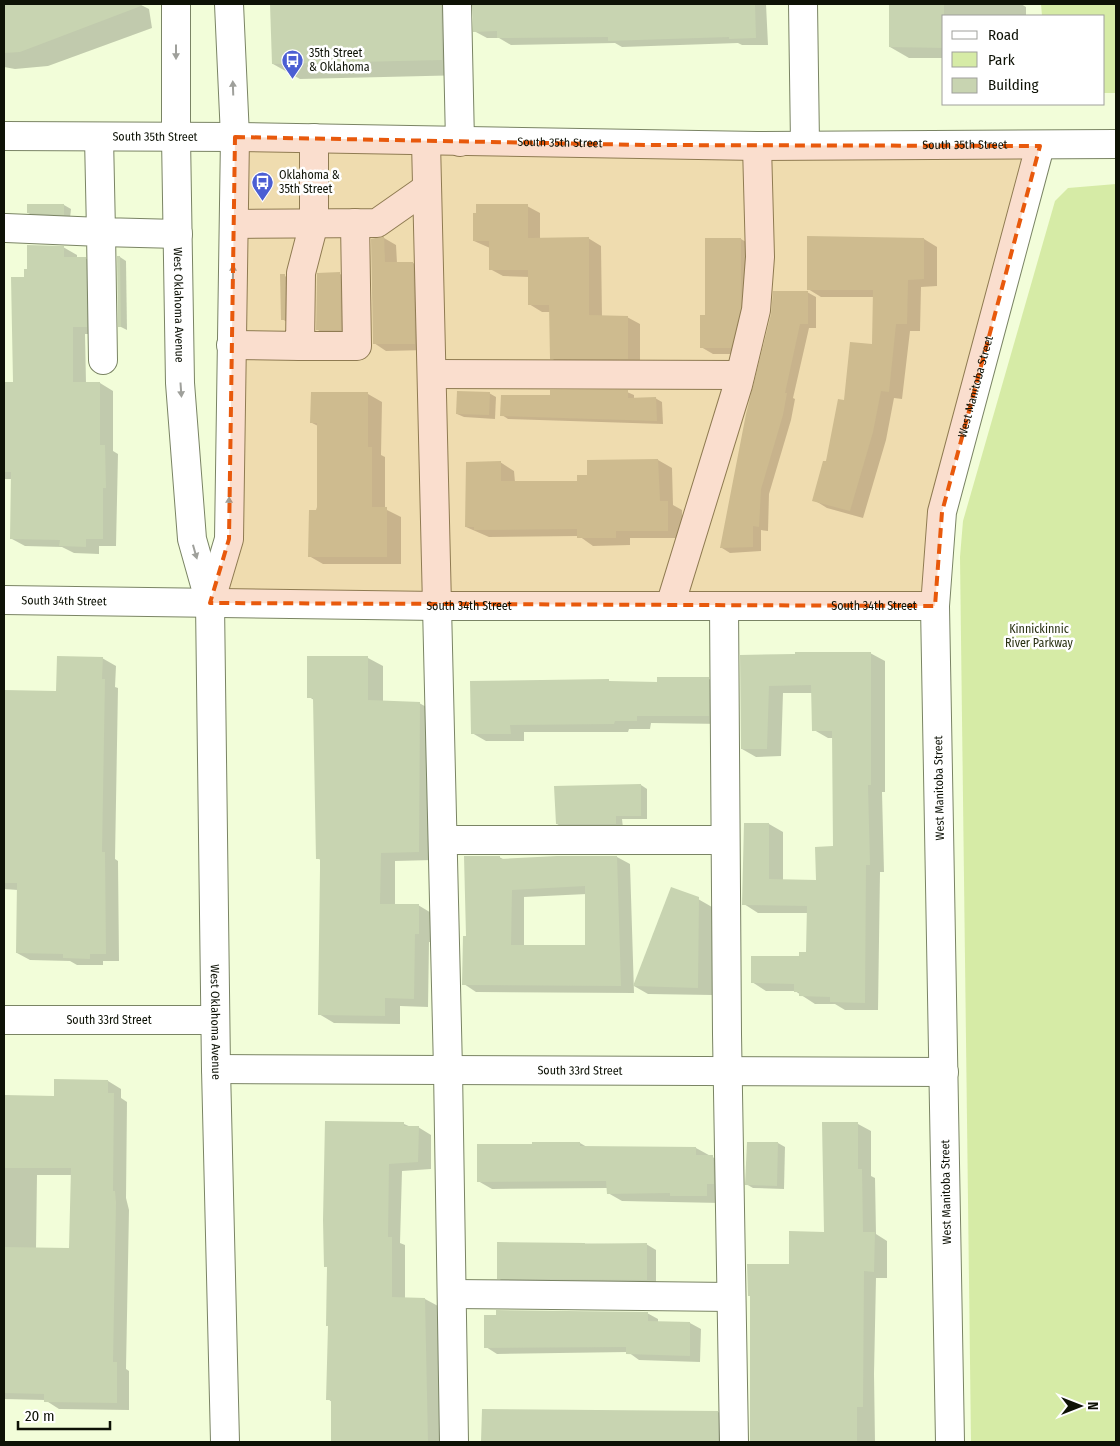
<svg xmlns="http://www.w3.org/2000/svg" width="1120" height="1446" font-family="'Fira Sans Condensed',sans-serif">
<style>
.green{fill:#d6eba6}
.shadow{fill:#0003;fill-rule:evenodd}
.building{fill:#c8d4b1;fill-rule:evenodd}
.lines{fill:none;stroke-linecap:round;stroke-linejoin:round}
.minor-casing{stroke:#7a8464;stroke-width:30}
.major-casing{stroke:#7a8464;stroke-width:30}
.minor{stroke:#fff;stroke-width:28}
.major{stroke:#fff;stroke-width:28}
.oneway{fill:#9fa09b}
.marked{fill:#e8590c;fill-opacity:0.2;stroke:#e8590c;stroke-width:4;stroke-dasharray:10 6;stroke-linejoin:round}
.labels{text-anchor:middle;stroke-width:5;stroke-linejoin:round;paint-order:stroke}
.poi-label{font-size:12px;fill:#0e1206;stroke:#fff;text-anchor:start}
.street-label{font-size:12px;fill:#0e1206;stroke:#fff}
.park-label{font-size:12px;fill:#293112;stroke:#fff}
</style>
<rect width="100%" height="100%" fill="#f2fdd9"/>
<!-- green -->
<g class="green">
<path d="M1041 4H1116V93H1104V16H1042Z"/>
<path d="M1116 184V1442H971L960 557 963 521 1055 201 1068 188Z"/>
</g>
<!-- shadow -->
<g class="shadow">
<path d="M4 4H139L149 9 152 28 48 66 15 69 4 67Z"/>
<path d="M272 4H467L468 75 300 79 273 64Z"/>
<path d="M472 4H766L768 45H742L738 43 622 47 615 43 511 45 499 38H487L474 31Z"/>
<path d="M890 4H1021L1026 7V16H944V58H909L890 47Z"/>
<path d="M64 205 71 209 70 218 35 216 28 213Z"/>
<path d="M527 206 540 213V239L588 238 601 246 602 317H627L640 324V366H564L551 358 550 312H542L529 304V277L503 276 490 269V248L474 241Z"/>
<path d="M384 238 396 245 397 263H413L425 270 427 350 386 351 374 343Z"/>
<path d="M741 239 753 246 743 354H713L701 347 706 316V240Z"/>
<path d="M924 239 937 247V286L921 287 920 331H910L902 399 894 398 886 440 863 518 827 508 814 500 845 402 873 345 874 297H821L808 289Z"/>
<path d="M63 247 77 255V258H85L99 266 100 334H85L86 383H100L113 391V451L118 454 116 546H99V554L74 553 62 547 25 546 12 539 13 479H4V383L14 384 25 278Z"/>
<path d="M120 257 126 261 127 330 119 326Z"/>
<path d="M340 274 347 278V334H324L318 330Z"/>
<path d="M282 275 292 279 289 323 282 319Z"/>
<path d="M807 292 816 297V328H809L793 398 795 399 791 420 769 494 768 531 761 530V551L730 553 722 548Z"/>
<path d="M627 392 634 395V399L655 398 662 402 663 424 508 419 502 415 551 396Z"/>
<path d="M312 393 368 394 382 402 381 455 385 457V509L401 517V564H323L309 556 318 507V426L312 423Z"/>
<path d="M489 393 496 397 495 419 464 417 457 414Z"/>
<path d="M658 460 672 468 673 505 682 510V538H630V545L593 546 579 536 489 537 466 527 500 462 514 471 515 482H579L588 477Z"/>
<path d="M870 653 885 661V792H882L884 872H880L878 1010H845L835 1004H815L795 991H766L752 982 807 954 808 913H758L744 904 769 824 783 832V881L818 882 835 847 833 738H828L814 730 813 693H783L781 756 756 757 742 749 741 656Z"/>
<path d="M102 658 116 666 115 687 118 688 115 859 118 861 119 961H103V965H77L70 961 30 960 17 953 18 890 4 889V692H58Z"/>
<path d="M309 658H368L383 666V702L419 703 434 711 433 860 395 861V905H418L433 914V942H429L428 1007 400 1006V1024L334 1023 319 1014 321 860 317 858 314 700 309 697Z"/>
<path d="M709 679 723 687V724L651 723 650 729H629L628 732H524V741H486L472 733 608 680 612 683H659Z"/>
<path d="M641 785 647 789V819H622L623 828H564L557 824Z"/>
<path d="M499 857 505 860 617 857 630 864 634 993 476 992 464 984 467 937ZM587 894 586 947H524V897Z"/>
<path d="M698 899 712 907V995L648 994 634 986Z"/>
<path d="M108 1081 121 1089V1098L127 1102 126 1198 129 1210 126 1369 129 1371V1410L59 1409 45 1400 4 1399V1096L55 1097ZM37 1175H72L71 1250 36 1249Z"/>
<path d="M326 1123 404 1124 411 1127H418L431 1135V1169L402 1171 400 1243 405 1245V1299H425L438 1306 440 1442H332V1402L328 1399 329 1327Z"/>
<path d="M823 1124H858L871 1131V1176L875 1178 876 1234 887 1241V1278H876L874 1374 875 1442H751L752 1296 825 1233Z"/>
<path d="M580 1143 587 1147 696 1148 727 1165 721 1203 622 1201 608 1193V1188L492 1189 478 1181V1145Z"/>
<path d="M748 1143H778L785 1147 784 1189 753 1188 746 1184Z"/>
<path d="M498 1243 646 1244 656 1250V1285L508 1284 498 1278Z"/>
<path d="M647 1313 658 1319V1322L690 1323 701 1329 700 1362 639 1360 628 1352 497 1354 486 1347 497 1316Z"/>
<path d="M483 1410 718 1412 732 1420 733 1442H483Z"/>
</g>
<!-- building -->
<g class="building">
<path d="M4 4H141V6L20 52 4 53Z"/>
<path d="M270 4H441L442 60 272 64Z"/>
<path d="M473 4H755L756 38 729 39V37L608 41V37L497 38V31L473 32Z"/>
<path d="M889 4H944V48L889 47Z"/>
<path d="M27 204H64V215L27 213Z"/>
<path d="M476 204H528V238L589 237V315L628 316V359H550L549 305H528V270H489V241H473V213H476Z"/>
<path d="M384 236 385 262H413L415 344H373L371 239Z"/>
<path d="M807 236 924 238V279L908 280 907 324H896L889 392 881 391 873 432 850 511 812 501 823 461H826L838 399 844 400 850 342 872 344 873 290H807Z"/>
<path d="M705 238H741V308L731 348H700V315H705Z"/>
<path d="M27 245 64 246V257H86L87 327H73V382H100V445H105L106 488H103V539H86V547L59 546 60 540 10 539 11 472H4V382H13L11 277H24V269H27Z"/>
<path d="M117 256H120L121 327H118Z"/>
<path d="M340 272 341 330H316L317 273Z"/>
<path d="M280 274H285V320H281Z"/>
<path d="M773 291H808V324H800L785 393H787L783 415 761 489 759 527 753 526V547L720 548 746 414 771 314Z"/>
<path d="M550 390H628V398L656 397 657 421 500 416 501 395H550Z"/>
<path d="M457 391 490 392 489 415 456 414Z"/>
<path d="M311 392H368V447H372V507H387V557H308L309 510H316L317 507V423H310Z"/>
<path d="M658 459 660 501H668V531H616V538H577V529L474 530V527H465L466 462 501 461V481H577V475H587V460Z"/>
<path d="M795 652H871V785H868L870 865H866L865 1003 830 1002V997L799 996V992H794V984L751 983V956H799V952H806L807 906 742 905 744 823H769V879L816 880 815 847 833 846 832 731H812L811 685 769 686 767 749H741L740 655 795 654Z"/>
<path d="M57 656 103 657 102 679H105L102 852H105L106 954H90V959L63 958V954L16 953 17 883H4V690L56 691Z"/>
<path d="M307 656H368V700L420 702 419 852 381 853 380 904H419V934H415L414 999 385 998V1016L318 1015 320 869V859H316L313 698H307Z"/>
<path d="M657 677H709V716H637V721H615L614 724 510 725 511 734H471L470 681 609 679V681L657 682Z"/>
<path d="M641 784V816H616V824H556L554 786Z"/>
<path d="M464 856H500V859L557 856H617L621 986 462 985 463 936H466ZM585 886V945H511L512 890Z"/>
<path d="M671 887 699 897 698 988 633 986Z"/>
<path d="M54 1079 108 1080V1093H114L113 1191H115L116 1202 113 1362H117V1403L44 1402V1394L4 1393V1247L69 1248 71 1168H4V1095L54 1096Z"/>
<path d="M325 1121 404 1122V1126H419L418 1162 389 1164 388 1237H392V1297L425 1298 428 1442H331V1400H326L328 1326H326L327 1267H324L323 1220Z"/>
<path d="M822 1122H858V1169H862L863 1232H875L874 1272 864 1271 863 1407H857V1442H750V1296H748L747 1264H789V1231L824 1232Z"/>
<path d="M532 1142H580V1146L696 1147V1155H713L714 1184H707V1196H670V1193L607 1194 606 1181 477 1182V1144H532Z"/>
<path d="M747 1142H778L777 1186 745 1185Z"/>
<path d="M497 1242 585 1243V1244L647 1243V1280L497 1279Z"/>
<path d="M496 1310 648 1312V1321L690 1322V1356L626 1354V1347L484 1348V1315H496Z"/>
<path d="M482 1409 718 1411V1442H481Z"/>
</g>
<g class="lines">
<defs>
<g id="minor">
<path d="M457 4 460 142"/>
<path d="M803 4 805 144"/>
<path d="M99 137 101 232 178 234"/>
<path d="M426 142 448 1070 454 1442"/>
<path d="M234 224 377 223 427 188"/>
<path d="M6 228 101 232 103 360"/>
<path d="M231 345 300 346 301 273 314 223V138"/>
<path d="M300 346H357L355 223"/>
<path d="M432 374 740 375"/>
<path id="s1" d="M4 600 437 606H935"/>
<path d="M670 606 738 385 756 310 760 257 757 146"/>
<path d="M724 606 727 1034 734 1442"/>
<path d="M443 840H725"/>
<path id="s2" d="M4 1020H215"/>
<path id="s3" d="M216 1069 944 1072"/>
<path d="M452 1294 731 1297"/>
<path id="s4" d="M950 1442 935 606 942 512 1040 146"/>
</g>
<g id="major">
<path id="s5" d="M176 4V137L180 383 192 539 210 603 216 1069 225 1442"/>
<path id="s6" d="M4 136 235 137 757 146 1116 144"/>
<path d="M210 603 229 539 235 137 229 4"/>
</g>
</defs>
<!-- minor casing -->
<use href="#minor" class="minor-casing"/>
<!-- major casing -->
<use href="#major" class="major-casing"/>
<!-- minor -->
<use href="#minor" class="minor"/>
<!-- major -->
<use href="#major" class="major"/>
</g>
<!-- one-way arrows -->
<defs><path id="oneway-solid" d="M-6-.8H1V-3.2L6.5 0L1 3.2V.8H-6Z" transform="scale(1.25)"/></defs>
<g class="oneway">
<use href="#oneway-solid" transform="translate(176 52) rotate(90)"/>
<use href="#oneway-solid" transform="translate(233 88) rotate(-92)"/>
<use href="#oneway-solid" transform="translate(233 272) rotate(-89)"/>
<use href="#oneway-solid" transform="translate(181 390) rotate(86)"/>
<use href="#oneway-solid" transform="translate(229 504) rotate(-89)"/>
<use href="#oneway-solid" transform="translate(195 552) rotate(74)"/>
</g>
<!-- marked area -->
<path class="marked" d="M235 137 646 145 1040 146 942 512 935 606 210 603 229 539Z"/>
<!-- icons -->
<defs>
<symbol id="bus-pin" viewBox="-11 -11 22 30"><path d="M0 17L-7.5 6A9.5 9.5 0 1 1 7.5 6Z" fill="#4b5ed3" stroke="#fff"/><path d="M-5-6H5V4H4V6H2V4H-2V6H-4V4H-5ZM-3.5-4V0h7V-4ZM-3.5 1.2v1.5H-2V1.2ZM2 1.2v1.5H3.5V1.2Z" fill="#fff"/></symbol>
</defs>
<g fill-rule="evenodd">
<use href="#bus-pin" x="280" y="48" width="25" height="34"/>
<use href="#bus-pin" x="250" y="170" width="25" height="34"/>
</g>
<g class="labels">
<!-- poi labels -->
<g class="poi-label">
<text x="309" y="57">35th Street<tspan x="309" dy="14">&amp; Oklahoma</tspan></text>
<text x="279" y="179">Oklahoma &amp;<tspan x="279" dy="14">35th Street</tspan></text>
</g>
<!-- street labels -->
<g class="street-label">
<text dy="4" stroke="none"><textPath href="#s6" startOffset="151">South 35th Street</textPath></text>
<text dy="4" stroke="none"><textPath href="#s6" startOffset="556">South 35th Street</textPath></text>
<text dy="4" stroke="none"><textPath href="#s6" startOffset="961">South 35th Street</textPath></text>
<text dy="4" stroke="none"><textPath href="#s5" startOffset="301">West Oklahoma Avenue</textPath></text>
<text dy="4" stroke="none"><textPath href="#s4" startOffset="1060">West Manitoba Street</textPath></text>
<text dy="4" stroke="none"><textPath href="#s1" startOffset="60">South 34th Street</textPath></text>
<text dy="4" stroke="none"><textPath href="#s1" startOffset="465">South 34th Street</textPath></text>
<text dy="4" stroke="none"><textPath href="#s1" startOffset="870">South 34th Street</textPath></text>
<text transform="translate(939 788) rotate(-91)" y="4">West Manitoba Street</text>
<text dy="4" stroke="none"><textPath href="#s2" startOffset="105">South 33rd Street</textPath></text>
<text dy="4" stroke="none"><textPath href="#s5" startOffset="1021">West Oklahoma Avenue</textPath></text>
<text dy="4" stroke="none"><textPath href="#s3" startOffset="364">South 33rd Street</textPath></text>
<text transform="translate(946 1192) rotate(-91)" y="4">West Manitoba Street</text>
</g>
<!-- park labels -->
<g class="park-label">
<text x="1039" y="633">Kinnickinnic<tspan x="1039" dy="14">River Parkway</tspan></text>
</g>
</g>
<!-- border -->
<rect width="1120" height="1446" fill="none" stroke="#0e1206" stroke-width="10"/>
<!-- legend -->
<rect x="942" y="15" width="162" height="90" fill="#ffffff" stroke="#9fa09b"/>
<rect x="952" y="31" width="25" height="8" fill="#ffffff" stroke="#9fa09b"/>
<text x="988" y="40" font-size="15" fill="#0e1206">Road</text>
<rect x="952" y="52" width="25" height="15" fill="#d6eba6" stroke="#9fa09b"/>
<text x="988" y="65" font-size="15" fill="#0e1206">Park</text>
<rect x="952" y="78" width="25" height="15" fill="#c8d4b1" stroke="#9fa09b"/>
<text x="988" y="90" font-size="15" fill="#0e1206">Building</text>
<!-- north arrow -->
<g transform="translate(1080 1406) rotate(90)" stroke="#ffffff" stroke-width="4" paint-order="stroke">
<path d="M0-4L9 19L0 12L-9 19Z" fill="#0e1206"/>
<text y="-8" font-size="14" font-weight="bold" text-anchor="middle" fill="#0e1206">N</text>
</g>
<!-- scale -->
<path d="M18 1421v8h92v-8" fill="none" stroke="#0e1206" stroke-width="2.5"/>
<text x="25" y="1421" font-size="15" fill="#0e1206" stroke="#ffffff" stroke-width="4" paint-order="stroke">20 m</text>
</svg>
